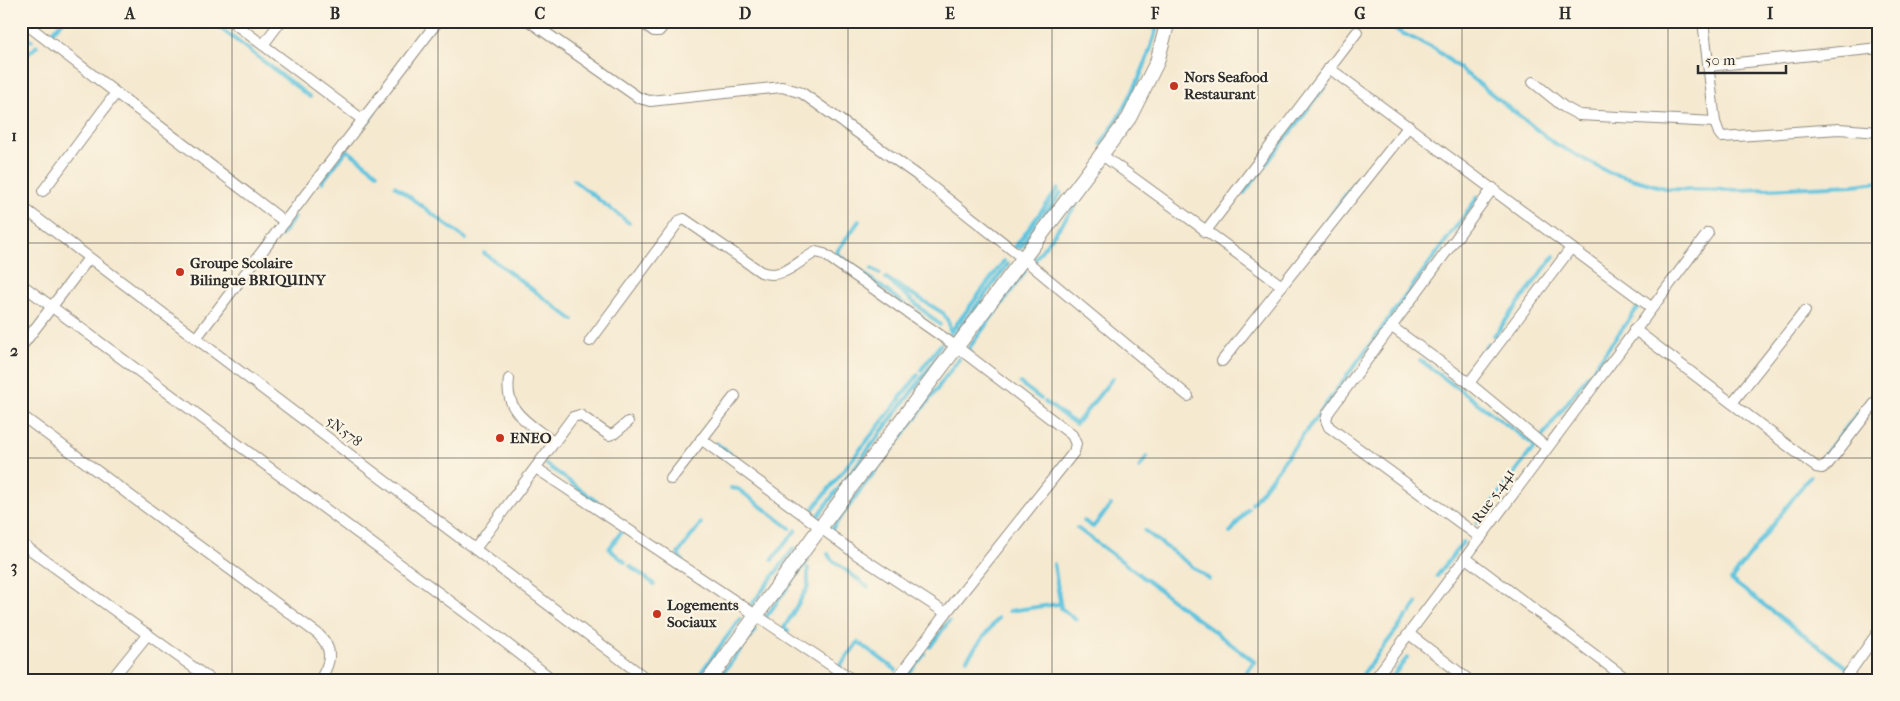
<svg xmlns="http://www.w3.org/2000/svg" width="1900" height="701" font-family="'IM FELL French Canon',serif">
<rect width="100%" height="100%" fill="#fcf5e5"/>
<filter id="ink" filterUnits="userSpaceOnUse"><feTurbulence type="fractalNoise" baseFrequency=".02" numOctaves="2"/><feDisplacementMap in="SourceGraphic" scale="10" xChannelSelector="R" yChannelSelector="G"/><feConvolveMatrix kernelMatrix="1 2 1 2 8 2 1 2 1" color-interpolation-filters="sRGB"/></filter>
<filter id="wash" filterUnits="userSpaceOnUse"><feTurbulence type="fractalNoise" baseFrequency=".0096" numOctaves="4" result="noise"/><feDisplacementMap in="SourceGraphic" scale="20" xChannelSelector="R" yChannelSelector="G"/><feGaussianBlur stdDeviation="1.12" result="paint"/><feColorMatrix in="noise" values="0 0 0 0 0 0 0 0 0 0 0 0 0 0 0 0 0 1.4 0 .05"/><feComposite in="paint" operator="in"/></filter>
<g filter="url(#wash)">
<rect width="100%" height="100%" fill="#f5e9d0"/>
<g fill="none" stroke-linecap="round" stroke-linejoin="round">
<g stroke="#61c5df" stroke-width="4">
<path d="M211,21L310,97"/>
<path d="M1377,21L1435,49L1554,143L1608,172L1668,189L1744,190L1854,185L1879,182"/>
<path d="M21,34L32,41"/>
<path d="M49,35L63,21"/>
<path d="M21,60L37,46"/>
<path d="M368,122L375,111"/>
<path d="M1101,144C1128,106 1148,67 1158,21"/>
<path d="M1110,154L1128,130"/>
<path d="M1093,178L1106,160"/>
<path d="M573,180L586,190"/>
<path d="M322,182L347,150L377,173"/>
<path d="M395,186L466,239"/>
<path d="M588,191L597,198"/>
<path d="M1244,193L1327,84"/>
<path d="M599,200L612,210"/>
<path d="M615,212L629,223"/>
<path d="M859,221L836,253L922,317"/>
<path d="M1319,230L1357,180"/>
<path d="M280,237L295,217"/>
<path d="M1015,247L1058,189"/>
<path d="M1020,248L1061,193"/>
<path d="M484,253L573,320"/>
<path d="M1033,262L1077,204"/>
<path d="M872,269L880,274"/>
<path d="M1387,321L1478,197"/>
<path d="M940,325L886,278L943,313L949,323L950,333"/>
<path d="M950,333L1004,261"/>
<path d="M954,336L1008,264"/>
<path d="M1494,336L1554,256"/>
<path d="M971,353L969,348L1025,272"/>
<path d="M1420,360L1535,446L1477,523"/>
<path d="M1593,369L1642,302"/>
<path d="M921,370L941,344"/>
<path d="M1467,373L1488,344"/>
<path d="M924,375L945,348"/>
<path d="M1020,383L1041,399"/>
<path d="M939,386L959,359"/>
<path d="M900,398L918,375"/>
<path d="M1045,402L1076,424L1113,378"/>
<path d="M1872,420L1879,411"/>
<path d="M881,432L923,377"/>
<path d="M1540,439L1589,374"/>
<path d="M716,443L758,475"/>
<path d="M896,444L938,388"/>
<path d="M1819,462L1858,413"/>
<path d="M546,464L608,510"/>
<path d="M1139,468L1147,457"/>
<path d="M1810,476L1731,580L1850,670"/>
<path d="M731,488L738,489L790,528"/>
<path d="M839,488L880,434"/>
<path d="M853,500L894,446"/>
<path d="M1252,504L1386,323"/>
<path d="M807,512L809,514L900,399"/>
<path d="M816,519L837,490"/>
<path d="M1084,521L1093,527L1111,505"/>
<path d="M624,528L609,549L625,562"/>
<path d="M1077,528L1116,557"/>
<path d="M1145,531L1209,579"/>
<path d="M829,533L852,502"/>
<path d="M1230,533L1248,509"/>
<path d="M828,554L831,559L868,587"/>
<path d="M1119,559L1174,601"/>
<path d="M682,560L678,554L701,523"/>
<path d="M772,560L796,530"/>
<path d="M1054,564L1061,608L1076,620"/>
<path d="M630,566L654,584"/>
<path d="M1437,576L1463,542"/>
<path d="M1176,603L1255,662"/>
<path d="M746,606L750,607L794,548"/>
<path d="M1009,611L1058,604"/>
<path d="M1410,613L1417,603"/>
<path d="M766,621V617L808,560"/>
<path d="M788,631L784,628L808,587V568"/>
<path d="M930,647L949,621"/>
<path d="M967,659L998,618"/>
<path d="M919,661L925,653"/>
<path d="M838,669L858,642L896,670"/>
<path d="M700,674L740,619"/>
<path d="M1363,674L1407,616"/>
<path d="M907,676L917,662"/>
<path d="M718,680L755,630"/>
<path d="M1241,680L1252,664"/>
<path d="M1359,680L1362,677"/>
<path d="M1390,680L1407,658"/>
</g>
</g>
</g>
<g filter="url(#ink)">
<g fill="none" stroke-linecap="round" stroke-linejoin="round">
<defs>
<g id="minor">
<path d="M22,21L285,222"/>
<path d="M231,21L363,120"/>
<path d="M529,21L639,98L650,101L782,87L802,93L917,175L1024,259L1188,396"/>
<path d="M640,21L654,31H659L667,21"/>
<path d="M1703,21L1715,122L1719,133L1722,137L1839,129L1879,132"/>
<path d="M263,45L281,21"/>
<path d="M1709,66L1879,48"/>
<path d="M1329,68L1651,307"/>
<path d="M1533,82L1564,107L1579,115L1715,122"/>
<path d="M1102,155L1282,286"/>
<path d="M43,191L116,93"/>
<path d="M21,206L648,680"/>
<path d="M1205,232L1357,32"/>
<path d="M1877,262L1879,263"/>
<path d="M21,284L497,636L553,680"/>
<path d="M1392,327L1469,383L1546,447"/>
<path d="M1634,329L1816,467L1822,468L1827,465L1879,398"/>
<path d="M196,338L438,21"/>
<path d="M590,341L679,221L684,219L761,272C784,280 796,262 816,252L824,254L957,347L1072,435L1076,444L1074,452L946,613"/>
<path d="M21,347L89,258"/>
<path d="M1222,361L1409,126"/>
<path d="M509,379C504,413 530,423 554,443"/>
<path d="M1469,383L1571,248"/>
<path d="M1732,403L1805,311"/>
<path d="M21,415L318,634C334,649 331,662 320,680"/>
<path d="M701,439L856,554L946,613L896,680"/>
<path d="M536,468L853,680"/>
<path d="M671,479L735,396"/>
<path d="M1481,538L1329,427L1326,420L1328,413L1493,188"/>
<path d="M21,543L211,680"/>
<path d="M475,549L573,417L580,415L609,435L615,433L628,422"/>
<path d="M1467,559L1628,680"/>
<path d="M1409,634L1469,680"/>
<path d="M111,680L148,634"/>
<path d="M1374,680L1708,233"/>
<path d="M1844,680L1879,631"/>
</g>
<path id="secondary" d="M709,680L820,528L1129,118L1157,62L1168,21"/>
</defs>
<use href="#minor" stroke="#908a7e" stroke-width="12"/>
<use href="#secondary" stroke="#908a7e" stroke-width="16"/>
<use href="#minor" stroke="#fff" stroke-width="10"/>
<use href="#secondary" stroke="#fff" stroke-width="14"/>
</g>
</g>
<path fill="none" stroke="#2b2b2b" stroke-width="1" stroke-opacity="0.55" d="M232,21V680M438,21V680M642,21V680M848,21V680M1052,21V680M1258,21V680M1462,21V680M1668,21V680M21,243H1879M21,458H1879"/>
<g fill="#c8321e" stroke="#fcf5e5" stroke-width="2">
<circle cx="1174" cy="86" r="5"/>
<circle cx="180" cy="272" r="5"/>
<circle cx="500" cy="438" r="5"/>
<circle cx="657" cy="614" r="5"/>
</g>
<g text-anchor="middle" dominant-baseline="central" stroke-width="4.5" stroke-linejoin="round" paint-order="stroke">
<g font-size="15" font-weight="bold" fill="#2b2b2b" stroke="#fcf5e5" text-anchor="start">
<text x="1184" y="77">Nors Seafood<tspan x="1184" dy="17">Restaurant</tspan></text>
<text x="190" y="263">Groupe Scolaire<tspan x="190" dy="17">Bilingue BRIQUINY</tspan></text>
<text x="510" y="438">ENEO</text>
<text x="667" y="605">Logements<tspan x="667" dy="17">Sociaux</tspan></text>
</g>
<g font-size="15" fill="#2b2b2b" stroke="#fcf5e5">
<text transform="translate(344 431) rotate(37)">5N.578</text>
<text transform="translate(1493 496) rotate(-55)">Rue 5.441</text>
</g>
</g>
<rect width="1900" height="701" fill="none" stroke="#fcf5e5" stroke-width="55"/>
<path d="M1698 65v8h88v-8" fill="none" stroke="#2b2b2b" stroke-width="2.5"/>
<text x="1705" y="65" font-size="15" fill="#2b2b2b" stroke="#fcf5e5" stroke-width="4" paint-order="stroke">50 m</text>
<rect x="28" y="28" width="1844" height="646" fill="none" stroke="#2b2b2b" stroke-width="2"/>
<g font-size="16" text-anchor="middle" font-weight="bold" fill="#2b2b2b">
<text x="130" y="19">A</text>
<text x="335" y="19">B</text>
<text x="540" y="19">C</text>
<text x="745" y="19">D</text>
<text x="950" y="19">E</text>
<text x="1155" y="19">F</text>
<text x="1360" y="19">G</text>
<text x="1565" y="19">H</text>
<text x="1770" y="19">I</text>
<text x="14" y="141">1</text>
<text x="14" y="356">2</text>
<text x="14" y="572">3</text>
</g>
</svg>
